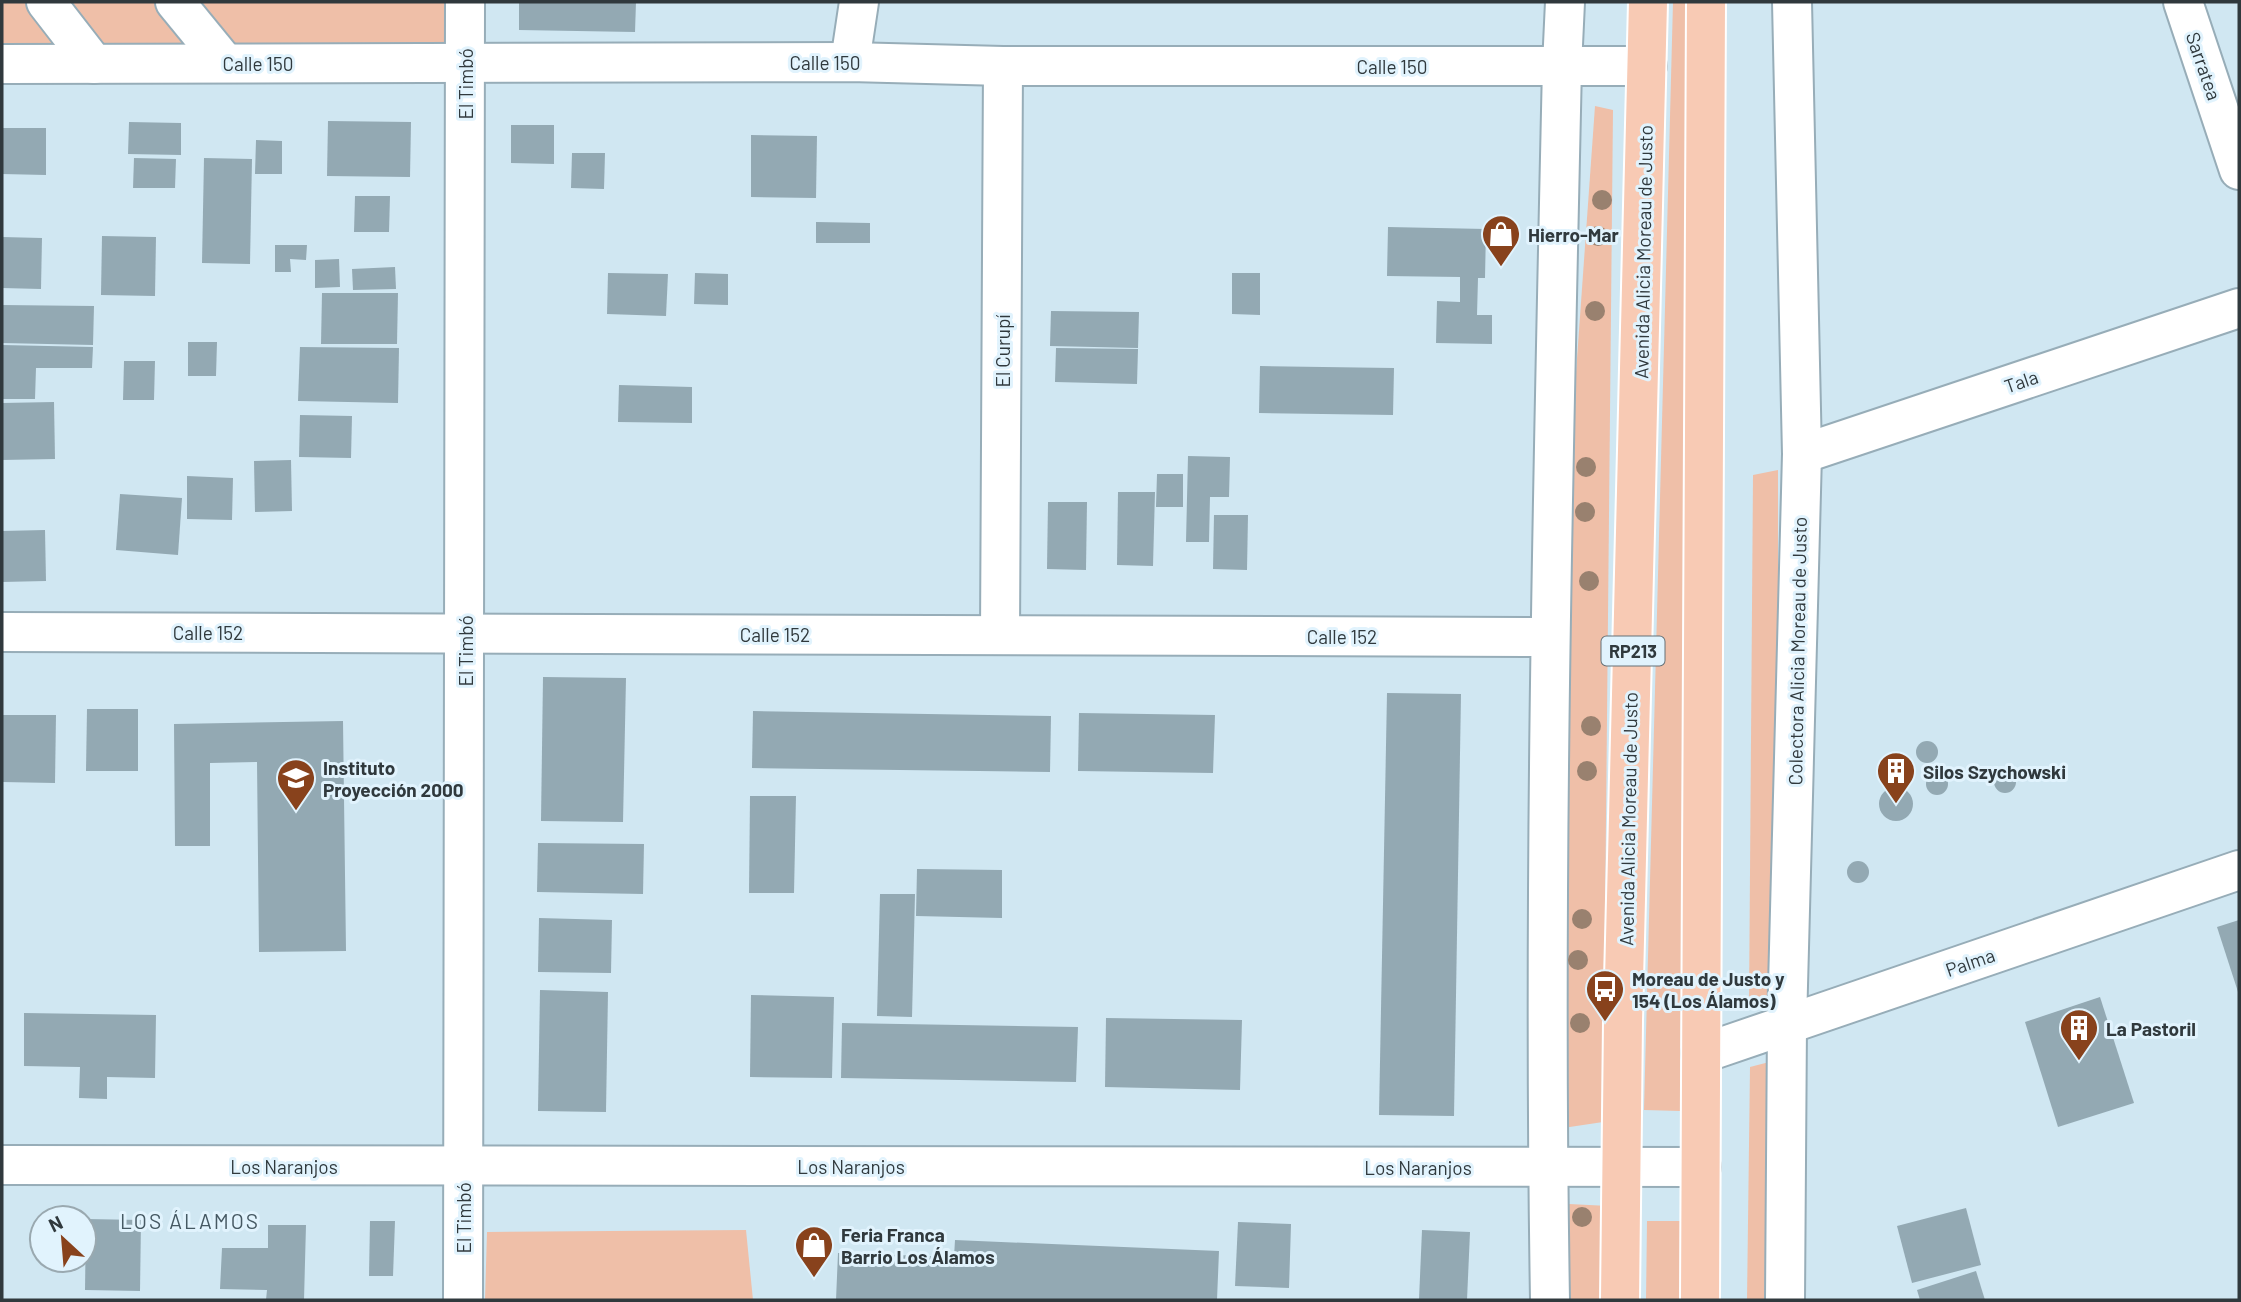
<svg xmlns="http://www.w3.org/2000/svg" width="2241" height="1302" font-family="Barlow,sans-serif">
<rect width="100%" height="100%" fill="#d0e7f2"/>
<g fill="#efbfa8">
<path d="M2,2H457V45L2,44Z"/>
<path d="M1673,2H1689L1680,1111L1644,1110Z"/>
<path d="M1595,106L1613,110L1603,1122L1563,1128L1569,471Z"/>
<path d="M1778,470V1001L1749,1006L1753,475Z"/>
<path d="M1777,1060L1774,1300H1747L1750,1067Z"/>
<path d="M1569,1204L1609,1206L1607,1300H1570Z"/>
<path d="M1647,1221H1685L1684,1300H1646Z"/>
<path d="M746,1230L753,1300H485L487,1232Z"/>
</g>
<g fill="#93a9b3">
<path d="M519,2H636L635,32L519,30Z"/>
<path d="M328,121L411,122L410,177L327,176Z"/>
<path d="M129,122L181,123V155L128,154Z"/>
<path d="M511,125H554V164L511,163Z"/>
<path d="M2,128H46V175L2,174Z"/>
<path d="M751,135L817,136L816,198L751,197Z"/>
<path d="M256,140L282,141V174H255Z"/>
<path d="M572,153H605L604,189L571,188Z"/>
<path d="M134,158L176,159L175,188H133Z"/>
<path d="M204,158L252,159L250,264L202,263Z"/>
<path d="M355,196H390L389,232H354Z"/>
<path d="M816,222L870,223V243H816Z"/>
<path d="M1388,227L1486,229L1485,278H1478L1477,315H1492V344L1436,343L1437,301L1460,302V277L1387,276Z"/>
<path d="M102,236L156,237L155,296L101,295Z"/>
<path d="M2,237L42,238L41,289L2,288Z"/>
<path d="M275,245H307L306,260L290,259L291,272H275Z"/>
<path d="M339,259L340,287L315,288V260Z"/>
<path d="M395,267L396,289L353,290L352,269Z"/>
<path d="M608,273L668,274L666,316L607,314Z"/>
<path d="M695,273L728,274V305L694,304Z"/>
<path d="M1232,273H1260V315L1232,314Z"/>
<path d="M322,293H398L397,344H321Z"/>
<path d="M2,305L94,306L93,345L2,343Z"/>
<path d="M1051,311L1139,312L1138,348L1050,346Z"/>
<path d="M188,342H217L216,376H188Z"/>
<path d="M2,345L93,347L92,368H36L35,399H2Z"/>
<path d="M300,347L399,348L398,403L298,401Z"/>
<path d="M1056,348L1138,349L1137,384L1055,382Z"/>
<path d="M124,361H155L154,400H123Z"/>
<path d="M1260,366L1394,368L1393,415L1259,413Z"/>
<path d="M619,385L692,387V423L618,422Z"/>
<path d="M54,402L55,459L2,460V403Z"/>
<path d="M300,415L352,416L351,458L299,457Z"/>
<path d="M1188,456L1230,457L1229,497H1210L1209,542H1186Z"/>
<path d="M291,460L292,511L255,512L254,461Z"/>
<path d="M1157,474H1183V507H1156Z"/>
<path d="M187,476L233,478L232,520L187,519Z"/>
<path d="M1118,492H1155L1153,566L1117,565Z"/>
<path d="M120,494L182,498L178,555L116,550Z"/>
<path d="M1048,502H1087L1086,570L1047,569Z"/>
<path d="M1214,515H1248L1247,570L1213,569Z"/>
<path d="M45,530L46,581L2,582V531Z"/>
<path d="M543,677L626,678L623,822L541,821Z"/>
<path d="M1387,693L1461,694L1454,1116L1379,1115Z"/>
<path d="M87,709H138V771H86Z"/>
<path d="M753,711L1051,716L1050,772L752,768Z"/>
<path d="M1079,713L1215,715L1213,773L1078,771Z"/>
<path d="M2,715H56L55,783L2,782Z"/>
<path d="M343,721L346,951L259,952L257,762L210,763V846H175L174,724Z"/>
<circle cx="1927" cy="752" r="11"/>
<circle cx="2005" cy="782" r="11"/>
<circle cx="1937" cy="784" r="11"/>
<circle cx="1896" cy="804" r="17"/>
<path d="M750,796H796L794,893H749Z"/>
<path d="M538,843L644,844L643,894L537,892Z"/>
<circle cx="1858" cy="872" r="11"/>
<path d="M917,869L1002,870V918L916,916Z"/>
<path d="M880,894H915L912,1017L877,1016Z"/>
<path d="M539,918L612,920L611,973L538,972Z"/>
<path d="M2239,920V995L2217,927Z"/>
<path d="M540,990L608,992L606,1112L538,1111Z"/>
<path d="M751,995L834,997L832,1078L750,1077Z"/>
<path d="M2100,997L2134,1103L2058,1127L2025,1022Z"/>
<path d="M24,1013L156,1015L155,1078L107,1077V1099L79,1098L80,1067L24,1066Z"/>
<path d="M1106,1018L1242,1020L1240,1090L1105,1087Z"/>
<path d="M842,1023L1078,1027L1076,1082L841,1078Z"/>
<path d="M1966,1208L1981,1265L1912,1283L1897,1226Z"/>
<path d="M86,1219L141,1220L140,1291L85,1290Z"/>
<path d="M370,1221H395L393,1276H369Z"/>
<path d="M1238,1222L1291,1224L1289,1288L1235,1286Z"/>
<path d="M268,1225H306L304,1300H266L267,1290L220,1289L222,1248H268Z"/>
<path d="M1422,1230L1470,1232L1467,1300H1419Z"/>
<path d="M955,1240L1219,1251L1217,1300H836L838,1253L954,1257Z"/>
<path d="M1976,1271L1985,1300H1920L1917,1290Z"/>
</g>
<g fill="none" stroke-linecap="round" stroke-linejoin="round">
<defs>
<g id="minor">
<path d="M46,2L94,64"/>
<path d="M175,2L225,63"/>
<path d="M2183,2L2239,170"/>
<path d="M850,62L859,2"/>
<path d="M2,64L850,62L1003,66H1647"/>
<path d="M1802,454L2239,308"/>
<path d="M2,632L1549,637"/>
<path d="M1000,635L1003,66"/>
<path d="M1701,1054L2239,870"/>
<path d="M2,1165L1701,1167"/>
<path d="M463,1300L465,2"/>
<path d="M1550,1300C1543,889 1553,477 1562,66L1565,2"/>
<path d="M1785,1300L1787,1024L1802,454L1792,2"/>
</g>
<g id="primary">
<path d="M1620,1300L1623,1021L1648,2"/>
<path d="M1700,1300L1706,2"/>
</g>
</defs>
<use href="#minor" stroke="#97adb8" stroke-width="42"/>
<use href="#primary" stroke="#fff" stroke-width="42"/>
<use href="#minor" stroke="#fff" stroke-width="38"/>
<use href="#primary" stroke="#f8cab4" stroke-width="38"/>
</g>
<g fill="#99816f">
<circle cx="1602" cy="200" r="10"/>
<circle cx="1598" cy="236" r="10"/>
<circle cx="1595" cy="311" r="10"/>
<circle cx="1586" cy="467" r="10"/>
<circle cx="1585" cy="512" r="10"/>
<circle cx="1589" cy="581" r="10"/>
<circle cx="1591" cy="726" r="10"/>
<circle cx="1587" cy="771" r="10"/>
<circle cx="1582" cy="919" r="10"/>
<circle cx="1578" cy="960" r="10"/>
<circle cx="1580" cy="1023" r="10"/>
<circle cx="1582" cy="1217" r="10"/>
</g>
<defs>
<symbol id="shop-pin" viewBox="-11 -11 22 30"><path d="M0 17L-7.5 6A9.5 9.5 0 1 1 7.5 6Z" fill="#88421c" stroke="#e1f3fd"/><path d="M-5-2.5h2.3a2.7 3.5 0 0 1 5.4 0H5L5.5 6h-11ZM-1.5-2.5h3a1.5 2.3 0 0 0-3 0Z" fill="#fff"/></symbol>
<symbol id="building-pin" viewBox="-11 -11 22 30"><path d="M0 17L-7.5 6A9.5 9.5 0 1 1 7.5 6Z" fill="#88421c" stroke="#e1f3fd"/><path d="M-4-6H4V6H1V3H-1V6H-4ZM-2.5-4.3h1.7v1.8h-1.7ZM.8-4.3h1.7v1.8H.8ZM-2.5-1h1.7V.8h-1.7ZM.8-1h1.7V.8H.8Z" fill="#fff"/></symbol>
<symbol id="school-pin" viewBox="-11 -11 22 30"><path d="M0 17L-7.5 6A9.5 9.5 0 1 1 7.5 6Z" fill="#88421c" stroke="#e1f3fd"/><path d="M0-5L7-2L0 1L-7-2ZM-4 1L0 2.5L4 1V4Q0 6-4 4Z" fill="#fff"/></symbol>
<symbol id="bus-pin" viewBox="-11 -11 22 30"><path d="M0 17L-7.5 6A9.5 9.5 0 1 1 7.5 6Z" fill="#88421c" stroke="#e1f3fd"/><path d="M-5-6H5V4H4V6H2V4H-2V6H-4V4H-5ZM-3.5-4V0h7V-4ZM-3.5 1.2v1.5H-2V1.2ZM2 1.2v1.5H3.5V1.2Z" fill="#fff"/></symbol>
</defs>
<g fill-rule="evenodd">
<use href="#shop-pin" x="1479" y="212" width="44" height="60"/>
<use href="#building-pin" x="1874" y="749" width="44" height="60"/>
<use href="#school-pin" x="274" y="756" width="44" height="60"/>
<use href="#bus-pin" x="1583" y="967" width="44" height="60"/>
<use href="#building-pin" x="2057" y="1006" width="44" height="60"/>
<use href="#shop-pin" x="792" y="1223" width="44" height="60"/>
</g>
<g text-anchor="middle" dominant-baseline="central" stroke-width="6" stroke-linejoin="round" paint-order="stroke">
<rect fill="#e1f3fd" stroke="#657177" stroke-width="2" x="1601.5" y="636.5" width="63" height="29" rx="5"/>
<g font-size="18" font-weight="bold" fill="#30393d">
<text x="1633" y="651">RP213</text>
</g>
<g font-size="19" fill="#30393d" stroke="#e1f3fd">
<text x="825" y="62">Calle 150</text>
<text x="258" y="63">Calle 150</text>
<text x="1392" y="66">Calle 150</text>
<text transform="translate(2204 66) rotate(71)">Sarratea</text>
<text transform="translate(465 84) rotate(-90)">El Timbó</text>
<text transform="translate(1643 252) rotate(-89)">Avenida Alicia Moreau de Justo</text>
<text transform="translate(1002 351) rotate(-90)">El Curupí</text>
<text transform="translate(2021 381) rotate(-19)">Tala</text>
<text x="208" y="632">Calle 152</text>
<text x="775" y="634">Calle 152</text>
<text x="1342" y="636">Calle 152</text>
<text transform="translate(465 651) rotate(-90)">El Timbó</text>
<text transform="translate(1797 651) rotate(-89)">Colectora Alicia Moreau de Justo</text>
<text transform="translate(1628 819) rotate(-89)">Avenida Alicia Moreau de Justo</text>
<text transform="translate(1970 962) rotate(-19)">Palma</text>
<text x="284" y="1166">Los Naranjos</text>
<text x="851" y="1166">Los Naranjos</text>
<text x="1418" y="1167">Los Naranjos</text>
<text transform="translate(463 1218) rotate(-90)">El Timbó</text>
</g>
<g font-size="19" font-weight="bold" fill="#30393d" stroke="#e1f3fd" text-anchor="start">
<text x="1528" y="234">Hierro-Mar</text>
<text x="323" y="767">Instituto<tspan x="323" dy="22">Proyección 2000</tspan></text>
<text x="1923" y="771">Silos Szychowski</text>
<text x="1632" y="978">Moreau de Justo y<tspan x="1632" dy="22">154 (Los Álamos)</tspan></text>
<text x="2106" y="1028">La Pastoril</text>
<text x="841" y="1234">Feria Franca<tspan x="841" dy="22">Barrio Los Álamos</tspan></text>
</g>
<g font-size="21" letter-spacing="2" fill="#465963" stroke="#e1f3fd">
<text x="190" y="1220">LOS ÁLAMOS</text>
</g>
</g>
<rect width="2241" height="1302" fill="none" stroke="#30393d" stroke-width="7"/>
<g transform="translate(63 1239) rotate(334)"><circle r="33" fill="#e1f3fd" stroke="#9aa9b0" stroke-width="2"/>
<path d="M0-5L12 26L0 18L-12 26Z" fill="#88421c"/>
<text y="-10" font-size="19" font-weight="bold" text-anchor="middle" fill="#30393d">N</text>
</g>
</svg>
